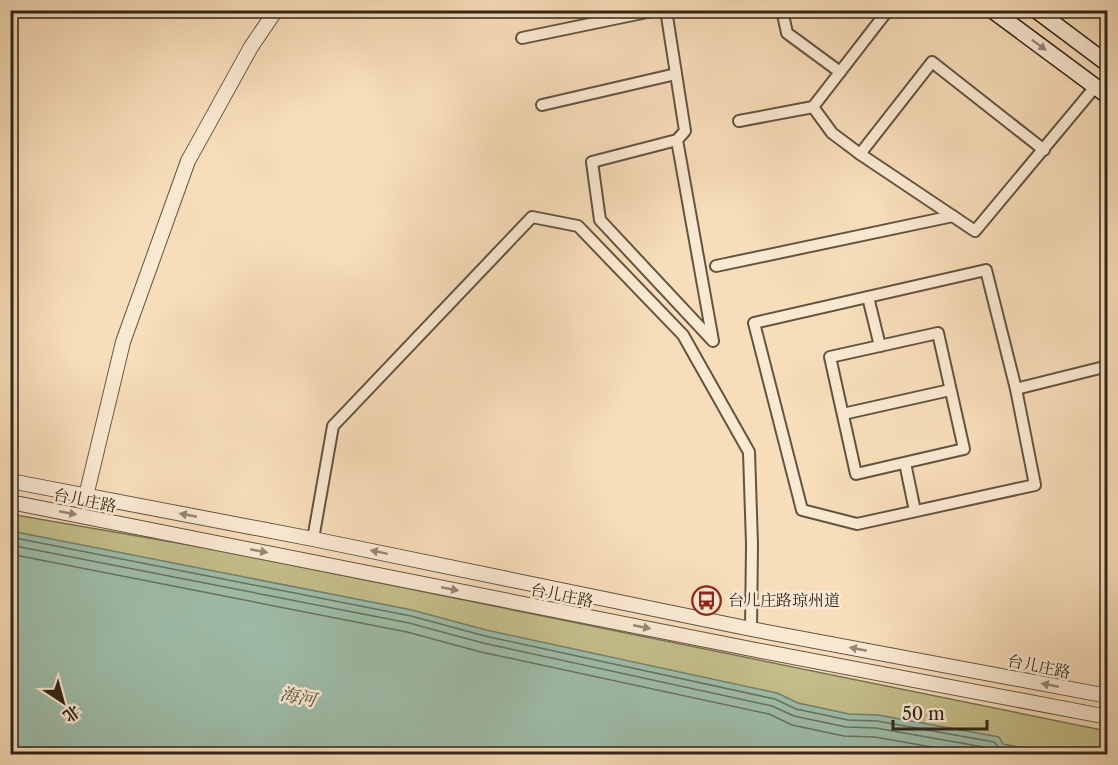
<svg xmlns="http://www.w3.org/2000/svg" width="1118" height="765" font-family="'Libre Caslon Text','Noto Serif SC',serif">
<rect width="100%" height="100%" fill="#f7ddb9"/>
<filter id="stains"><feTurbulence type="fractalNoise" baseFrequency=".00333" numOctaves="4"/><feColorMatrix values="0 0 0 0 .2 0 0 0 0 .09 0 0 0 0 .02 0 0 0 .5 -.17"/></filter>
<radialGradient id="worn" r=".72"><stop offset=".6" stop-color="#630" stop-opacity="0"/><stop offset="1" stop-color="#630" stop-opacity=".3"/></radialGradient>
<path fill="#c4bf8a" stroke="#7a7252" stroke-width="1.5" d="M10,514L224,551L1107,731V754H11Z"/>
<path fill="#9ebda9" stroke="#72816f" stroke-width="1.5" d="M11,531L412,610L486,630L777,693L798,703L849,714L878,715L999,737L1003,744L1057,754H11Z"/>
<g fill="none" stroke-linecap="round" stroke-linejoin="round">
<g stroke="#677261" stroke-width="1.5">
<path d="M10,537L411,616L485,636L775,699L796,709L848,720L877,721L994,742L1001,750L1025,754"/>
<path d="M10,545L409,623L483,643L772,706L794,716L846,727L876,728L989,748L995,754"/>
<path d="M10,554L407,632L481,652L769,714L792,725L844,736L875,737L971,754"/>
</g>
<defs>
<g id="minor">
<path d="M666,10L685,131L677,140L592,162L600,220L713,341L677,140"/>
<path d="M782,10L787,33L840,72"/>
<path d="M888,10L813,107L832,133L860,154L975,231L1095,87"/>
<path d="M522,38L657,10"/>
<path d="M542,105L676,74"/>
<path d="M739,121L813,107"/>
<path d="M860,154L932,62L1044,150"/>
<path d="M716,266L953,216"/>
<path d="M986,270L1016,389L1035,485L857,524L802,510L754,323Z"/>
<path d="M868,297L880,346"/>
<path d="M938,333L964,449L856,474L830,357Z"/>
<path d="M1016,389L1108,366"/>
<path d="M843,414L950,390"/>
<path d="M905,463L915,511"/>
<path d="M313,539L333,426L532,217L578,226L683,335L749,452L752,544L751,629"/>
</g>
<g id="tertiary">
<path d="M10,481L313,539L751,629L1108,696"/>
<path d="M86,496L123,342L188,161L251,47L276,10"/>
<path d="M10,502L756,650L1108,717"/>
</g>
<g id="secondary">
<path d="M992,10L1108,96"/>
<path d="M1036,10L1108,64"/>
</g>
</defs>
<use href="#minor" stroke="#625441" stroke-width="14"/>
<use href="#tertiary" stroke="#625441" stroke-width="16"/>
<use href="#secondary" stroke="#302619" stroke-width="18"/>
<use href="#minor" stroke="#fae9d2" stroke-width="10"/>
<use href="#tertiary" stroke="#fae9d2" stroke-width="14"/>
<use href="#secondary" stroke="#fae9d2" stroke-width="15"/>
</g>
<defs><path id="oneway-solid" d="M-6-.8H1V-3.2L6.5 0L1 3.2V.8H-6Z" transform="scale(1.5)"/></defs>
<g fill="#958876">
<use href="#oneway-solid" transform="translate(1039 45) rotate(37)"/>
<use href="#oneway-solid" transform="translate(68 513) rotate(11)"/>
<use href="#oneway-solid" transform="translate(188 515) rotate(-169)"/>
<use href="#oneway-solid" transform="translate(259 551) rotate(11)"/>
<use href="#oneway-solid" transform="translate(379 552) rotate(-168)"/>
<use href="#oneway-solid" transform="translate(450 589) rotate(11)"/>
<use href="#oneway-solid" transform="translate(642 627) rotate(11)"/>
<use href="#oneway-solid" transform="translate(858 649) rotate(-169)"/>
<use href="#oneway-solid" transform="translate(1050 685) rotate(-169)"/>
</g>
<defs>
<symbol id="bus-ring" viewBox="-11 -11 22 22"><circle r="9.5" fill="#fae9d2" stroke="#8f2418" stroke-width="1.5"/><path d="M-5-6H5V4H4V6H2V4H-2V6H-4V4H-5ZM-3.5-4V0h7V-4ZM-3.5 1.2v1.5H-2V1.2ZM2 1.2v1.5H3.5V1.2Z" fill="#8f2418"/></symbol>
</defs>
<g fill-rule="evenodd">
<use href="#bus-ring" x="690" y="584" width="33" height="33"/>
</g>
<g text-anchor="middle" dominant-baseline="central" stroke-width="5" stroke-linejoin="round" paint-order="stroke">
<g font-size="16" fill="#302619" stroke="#fae9d2">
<text transform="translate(85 500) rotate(11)">台儿庄路</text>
<text transform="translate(562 595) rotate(11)">台儿庄路</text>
<text transform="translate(1039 666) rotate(11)">台儿庄路</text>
</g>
<g font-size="16" fill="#302619" stroke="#fae9d2" text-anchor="start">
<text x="728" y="600">台儿庄路琼州道</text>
</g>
<g font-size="18" font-style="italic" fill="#515344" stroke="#fae9d2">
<text transform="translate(298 697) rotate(11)">海河</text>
</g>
</g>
<rect width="1118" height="765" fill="none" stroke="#f7ddb9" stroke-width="36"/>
<rect x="12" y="12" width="1094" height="741" fill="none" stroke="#302619" stroke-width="3"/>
<rect x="18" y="18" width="1082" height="729" fill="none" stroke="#302619" stroke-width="1.5"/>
<g transform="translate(63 702) rotate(144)" stroke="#fae9d2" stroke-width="4.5" paint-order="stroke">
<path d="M0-4.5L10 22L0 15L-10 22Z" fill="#302619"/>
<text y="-9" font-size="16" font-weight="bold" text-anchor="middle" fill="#302619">北</text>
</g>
<path d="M893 720v9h94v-9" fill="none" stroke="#302619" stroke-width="3"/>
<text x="902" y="720" font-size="18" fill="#302619" stroke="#fae9d2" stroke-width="4.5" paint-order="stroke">50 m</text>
<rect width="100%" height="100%" filter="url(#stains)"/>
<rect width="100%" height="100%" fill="url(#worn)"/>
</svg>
